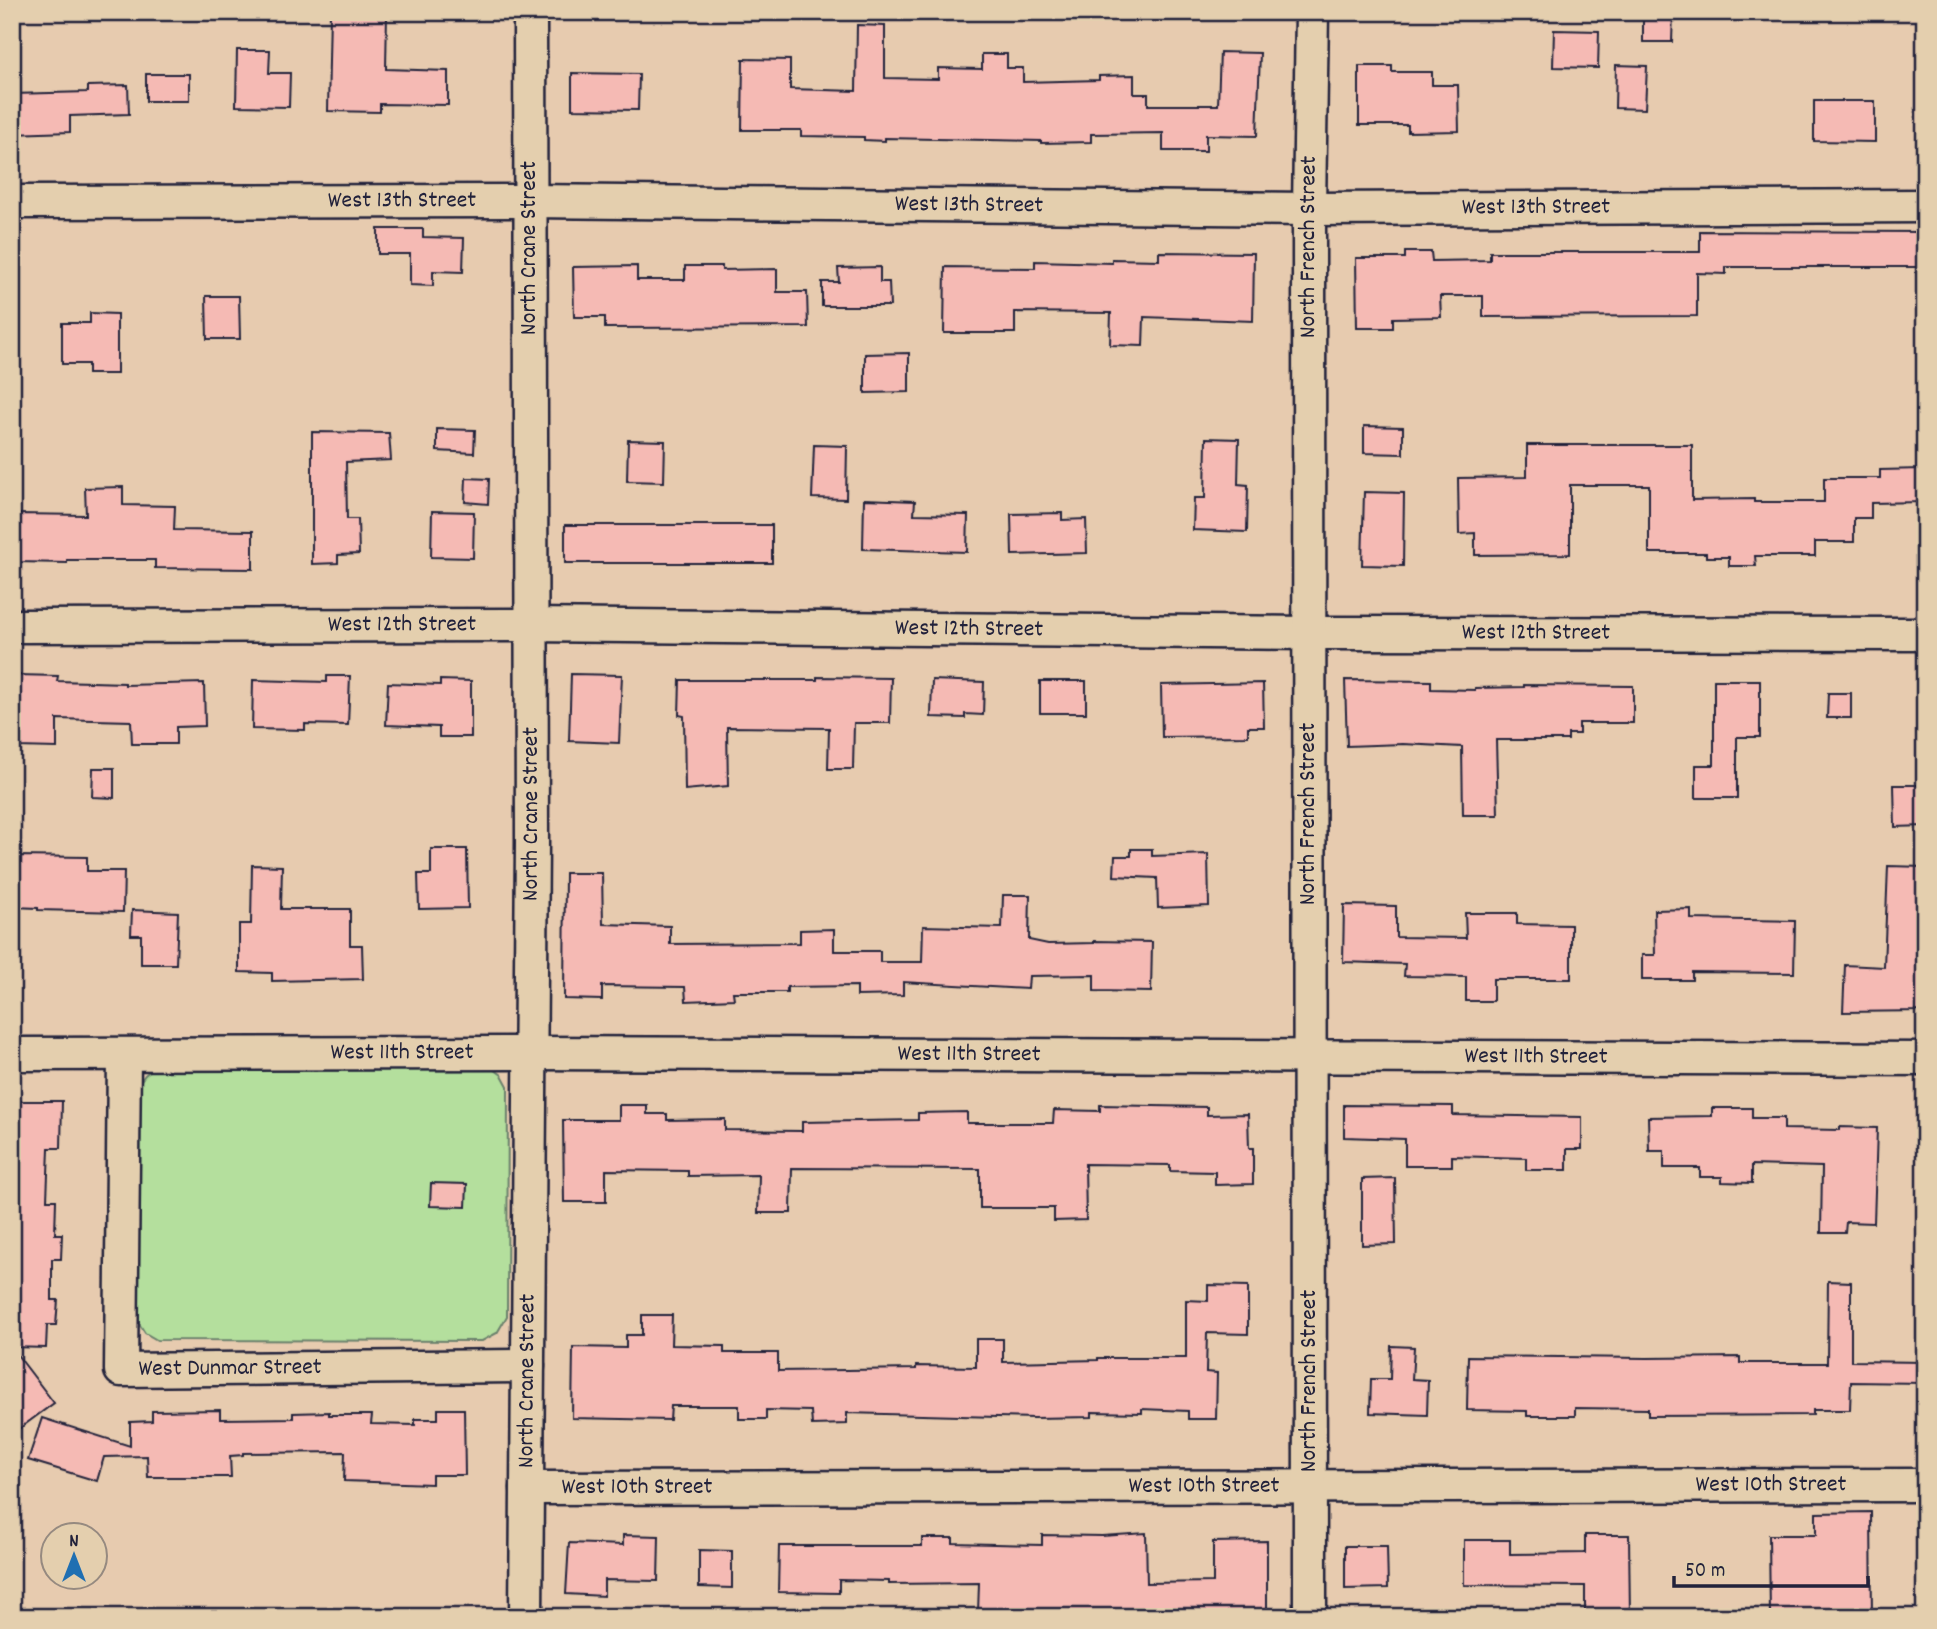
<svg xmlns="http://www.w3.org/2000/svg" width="1937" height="1629" font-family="Dekko,sans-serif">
<rect width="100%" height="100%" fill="#e7cbaf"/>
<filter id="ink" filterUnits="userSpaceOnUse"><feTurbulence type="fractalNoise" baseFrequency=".0143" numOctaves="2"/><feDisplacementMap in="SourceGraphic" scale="14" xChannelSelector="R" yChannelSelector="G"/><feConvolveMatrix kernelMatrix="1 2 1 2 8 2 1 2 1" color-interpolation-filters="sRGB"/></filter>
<g filter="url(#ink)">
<path fill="#b4df9d" stroke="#6b806c" stroke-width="2" d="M157,1065L489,1066L502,1075L508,1086L507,1316L497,1333L482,1341L157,1340L145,1333L135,1317L137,1086L145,1075Z"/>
<g fill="#f5bab4" stroke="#22223b" stroke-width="2">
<path d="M330,12H387L386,69L448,71V105L380,104V112L328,111Z"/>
<path d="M1643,12H1673L1672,42H1643Z"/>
<path d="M857,25L885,26V78L938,79V68L982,69V54H1007V68H1023V82L1099,80V76L1134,75V94H1148V105H1218L1220,52L1260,53L1257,136L1206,135V151H1163V133L1091,134V142L1041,143V141L885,138V141L864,140V137L801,136V130H742L743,59L790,60V89L856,91Z"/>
<path d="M1554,30L1599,31L1598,68L1553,67Z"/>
<path d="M237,50H270L269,73H290L289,107L236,106Z"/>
<path d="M1616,65L1647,66L1645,109L1615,108Z"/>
<path d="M1359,66H1392V72H1432V85H1458L1459,131L1408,132V125H1359Z"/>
<path d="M572,73L639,74L638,110L572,109Z"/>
<rect x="146" y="74" width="43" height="27"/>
<path d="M128,85L129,114L70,116V132L12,134V94L88,92V86Z"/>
<path d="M1814,101H1875V142L1814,141Z"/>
<path d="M378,229H423V237L464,238L463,272L433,271V286L410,285V254H378Z"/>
<path d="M1700,231L1925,232V267H1726V274L1697,273V316L1483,317V296H1440L1441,317L1393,318V328H1357L1356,258H1405V252H1431L1432,261L1490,260V252H1700Z"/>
<path d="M1159,252L1254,253L1253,321L1144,317L1143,346L1110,345L1111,313L1015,312V333H944L945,267L1035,268V261L1112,263V259L1159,260Z"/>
<path d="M637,266V280H685V266H722V270L777,269V292H807L808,327L605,328V317H574L573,267Z"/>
<path d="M880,267V282H889L890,306H822V282H839L838,268Z"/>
<path d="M206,296H239L240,339H207Z"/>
<path d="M90,313L117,314V374H88V364H62V323H90Z"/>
<path d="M909,353V392L865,393V354Z"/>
<path d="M1364,426L1403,427V454L1364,453Z"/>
<path d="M437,429L475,430L474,453L437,451Z"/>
<path d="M312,432L389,433L391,460L346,462L347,519H358L359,554L338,555V563L312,564Z"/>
<path d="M1206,438L1239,439L1238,484L1248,485L1247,532L1193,530L1194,498H1205Z"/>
<path d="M628,440L665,441L664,482L627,481Z"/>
<path d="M814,445L847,446L846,499L812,498Z"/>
<path d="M1527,445H1692V500L1754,499V502H1824V478H1880V470L1922,469V502L1871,503V518H1854V542H1815V556H1755L1756,566H1729V557H1706V553H1649V485H1570V554L1475,555V533L1459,534L1458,478L1527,477Z"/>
<path d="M466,478L489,479L488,504L465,502Z"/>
<path d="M123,487V505L175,506L174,530L253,531V569L155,568V560H67V563L17,562V514L86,515L85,488Z"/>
<path d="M1364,492L1404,493L1403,566L1362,565Z"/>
<path d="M864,499L915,501L914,514L968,515L967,552L863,549Z"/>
<path d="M432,511L474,512L473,558L431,557Z"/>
<path d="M1062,513V520L1086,519L1087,553L1012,555L1011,514Z"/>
<rect x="565" y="525" width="207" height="38"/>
<path d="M571,674L622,675L619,743L569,741Z"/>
<path d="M17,675L58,676L57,681L125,683V685L204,683L205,726L176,727V744H132L131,721L57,719V748L17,747Z"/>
<path d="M327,676H350L348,725L305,724V730L252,729L253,680L327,682Z"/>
<path d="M817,677L891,678L890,723H854L853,769H828L829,728L727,727L728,786L685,790L684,716L679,715L680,680H817Z"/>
<path d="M440,680L471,681V737H439V727L386,725L388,683L440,685Z"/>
<path d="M932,680L984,682L983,715L965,714V718L931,717Z"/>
<path d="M1345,680L1431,681V689L1475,690V688L1524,687V685L1633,686V723H1579V734H1568V740H1496L1498,815H1463L1462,747L1403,744L1347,746Z"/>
<path d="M1714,680H1760V737H1737V798H1696V765H1714Z"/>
<rect x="1040" y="681" width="46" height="32"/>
<path d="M1263,683L1264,727H1248V736L1162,737L1161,685Z"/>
<path d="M1828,693H1851V718H1827Z"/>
<path d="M93,768H114V798L92,797Z"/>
<path d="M1894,785H1925V826L1895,827Z"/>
<path d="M431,849H467L468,908L419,909L418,874H431Z"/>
<path d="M1131,849H1152V856L1208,854L1209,906L1158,908L1157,878L1114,876L1115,856H1131Z"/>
<path d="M15,856L87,857V871H124L123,912L38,910V908L14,907Z"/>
<path d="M252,865L282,866L281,909H350V945H362L363,979L272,981V973L239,972V924H251Z"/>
<path d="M1888,866L1925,867V1011L1843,1012L1845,965L1884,967Z"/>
<path d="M565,873H602L603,924L670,926V944L800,943V930L834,929V951H880V962H922L923,926L1002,928L1003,895H1030L1029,940L1048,944L1094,943V941L1152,942L1151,992L1094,991V975L1029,976L1028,989L903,982V995L857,996V986L787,987V992H733L734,999L686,1001L685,987L602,986V1000L564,999Z"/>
<path d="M1344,905L1396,906V937L1466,938L1465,913H1517V924L1571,925V979H1493V1001H1466V977L1404,976L1405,964L1343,962Z"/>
<path d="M1691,909V919L1795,921L1794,973L1692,972V980H1642V955H1655L1654,910Z"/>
<path d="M132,910L178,912L176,964H141V935H131Z"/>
<path d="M12,1101H62L61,1148H49L47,1200H56L55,1234H62L61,1259H52V1300H58L56,1325H47L46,1348L13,1347Z"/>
<path d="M619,1105H647V1114H667V1120L725,1119V1130L802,1131V1122L918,1120V1113L967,1112V1123H1053L1054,1110L1100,1111V1105L1207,1107V1115L1248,1114L1249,1148H1253V1184L1215,1185V1172L1170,1171V1165L1085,1164L1086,1220L1054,1221V1208H980V1169L792,1168L791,1213H758L759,1175L688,1176V1171L606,1170V1202H564L563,1120H619Z"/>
<path d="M1344,1105L1453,1106V1115L1582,1117V1149H1567V1170H1526V1158L1452,1156V1166H1405V1139L1344,1137Z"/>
<path d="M1712,1108H1752V1118H1784V1129L1840,1130V1127L1877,1128L1874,1223L1846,1222L1845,1233H1821L1822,1167L1752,1165V1183L1722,1182V1177H1700V1168H1664V1151H1649L1648,1117L1712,1116Z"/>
<path d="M1395,1178L1396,1244L1362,1245V1179Z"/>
<path d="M431,1183L467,1184L466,1207L430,1206Z"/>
<path d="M1828,1281L1851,1282V1361L1925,1362V1383L1851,1382L1850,1410H1813V1415L1648,1416V1409L1575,1408V1416H1527V1411L1467,1410L1468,1356L1647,1358L1740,1357V1363H1827Z"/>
<path d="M1208,1285L1248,1286V1334L1207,1333L1206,1372L1217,1373L1216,1419H1188V1411L1142,1409V1413L1092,1412V1417L1034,1418L847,1413V1424L812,1425L811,1411L766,1410V1419H739V1406H671L670,1420L572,1418L573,1347L626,1348V1335H642V1315H672L671,1345L724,1346V1353H778V1371L916,1369V1366L976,1367V1339H1003V1362L1098,1360V1358H1186V1300L1208,1301Z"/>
<path d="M1391,1346L1414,1347L1412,1379L1428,1380L1427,1415L1370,1413L1371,1379H1390Z"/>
<path d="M12,1348L54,1403L12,1434Z"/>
<path d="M438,1409H464L465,1475H432V1484L344,1481L345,1452L243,1453V1455L230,1456L231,1477H148L147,1456L104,1457L97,1481L28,1460L42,1418L130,1446V1422L152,1421V1411L220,1410V1419L293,1418V1413L329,1412V1415H372L371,1424L415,1425V1419H438Z"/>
<path d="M1871,1512L1872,1617H1770L1769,1535H1816V1513Z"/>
<path d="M1146,1533L1147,1583L1213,1582V1542L1267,1541V1617H1041V1615L978,1613L979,1583L889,1584V1581L839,1580V1593L778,1592L779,1546H922V1538H953V1543L1042,1545V1535L1102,1536Z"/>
<path d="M623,1535L659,1536L658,1581L604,1580V1596L566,1594L569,1543L623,1545Z"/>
<path d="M1585,1535H1629L1630,1617H1585V1586L1464,1585V1540H1510V1554L1585,1553Z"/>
<path d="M1345,1546H1387L1388,1588L1345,1589Z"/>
<path d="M699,1550L732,1551V1588L699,1587Z"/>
</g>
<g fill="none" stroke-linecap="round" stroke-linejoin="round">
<defs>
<g id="minor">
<path id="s1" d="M12,202L529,201L1309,209L1925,206"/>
<path id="s2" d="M12,626L530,625L1309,633L1925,634"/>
<path id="s3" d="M12,1054L530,1053L1925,1059"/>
<path id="s4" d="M124,1055L121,1370L528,1366"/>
<path id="s5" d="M527,1488L1925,1485"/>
<path id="s6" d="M526,1617L532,842L530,12"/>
<path id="s7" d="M1310,1617L1309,209L1312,12"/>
</g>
</defs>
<use href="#minor" stroke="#22223b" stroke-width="37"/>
<use href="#minor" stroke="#e4cfae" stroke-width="32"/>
</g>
</g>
<g text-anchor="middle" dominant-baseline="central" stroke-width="5" stroke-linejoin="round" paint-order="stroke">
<g font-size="24" fill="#22223b" stroke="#e4cfae">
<text stroke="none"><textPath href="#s1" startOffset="390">West 13th Street</textPath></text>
<text stroke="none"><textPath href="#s1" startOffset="957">West 13th Street</textPath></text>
<text stroke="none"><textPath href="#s1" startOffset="1524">West 13th Street</textPath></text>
<text stroke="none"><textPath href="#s7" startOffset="1370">North French Street</textPath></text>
<text transform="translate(530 248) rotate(-90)">North Crane Street</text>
<text stroke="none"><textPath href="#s2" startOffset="390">West 12th Street</textPath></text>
<text stroke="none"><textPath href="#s2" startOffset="957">West 12th Street</textPath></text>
<text stroke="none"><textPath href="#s2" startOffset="1524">West 12th Street</textPath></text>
<text stroke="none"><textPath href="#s6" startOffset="803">North Crane Street</textPath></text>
<text transform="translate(1309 814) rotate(-90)">North French Street</text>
<text stroke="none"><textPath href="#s3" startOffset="390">West 11th Street</textPath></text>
<text stroke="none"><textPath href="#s3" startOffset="957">West 11th Street</textPath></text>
<text stroke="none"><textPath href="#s3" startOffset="1524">West 11th Street</textPath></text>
<text stroke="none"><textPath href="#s4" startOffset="424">West Dunmar Street</textPath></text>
<text stroke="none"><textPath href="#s6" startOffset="236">North Crane Street</textPath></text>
<text transform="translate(1310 1381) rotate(-90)">North French Street</text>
<text stroke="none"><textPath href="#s5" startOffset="1244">West 10th Street</textPath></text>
<text stroke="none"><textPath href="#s5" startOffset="677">West 10th Street</textPath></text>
<text stroke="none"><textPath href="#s5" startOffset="110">West 10th Street</textPath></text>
</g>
</g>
<rect width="1937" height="1629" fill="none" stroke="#e4cfae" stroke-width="42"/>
<rect x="21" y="21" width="1895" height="1587" fill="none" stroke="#22223b" stroke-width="2.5" filter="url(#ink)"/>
<g transform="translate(74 1556)"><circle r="33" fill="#e4cfae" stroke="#968a80" stroke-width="2"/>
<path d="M0-5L12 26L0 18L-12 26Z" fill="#1f6fb2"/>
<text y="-10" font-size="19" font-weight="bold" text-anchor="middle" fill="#22223b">N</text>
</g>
<path d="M1674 1576v10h194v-10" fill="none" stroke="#22223b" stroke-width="3.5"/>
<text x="1685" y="1576" font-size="21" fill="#22223b" stroke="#e4cfae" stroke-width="5" paint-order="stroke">50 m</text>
</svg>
